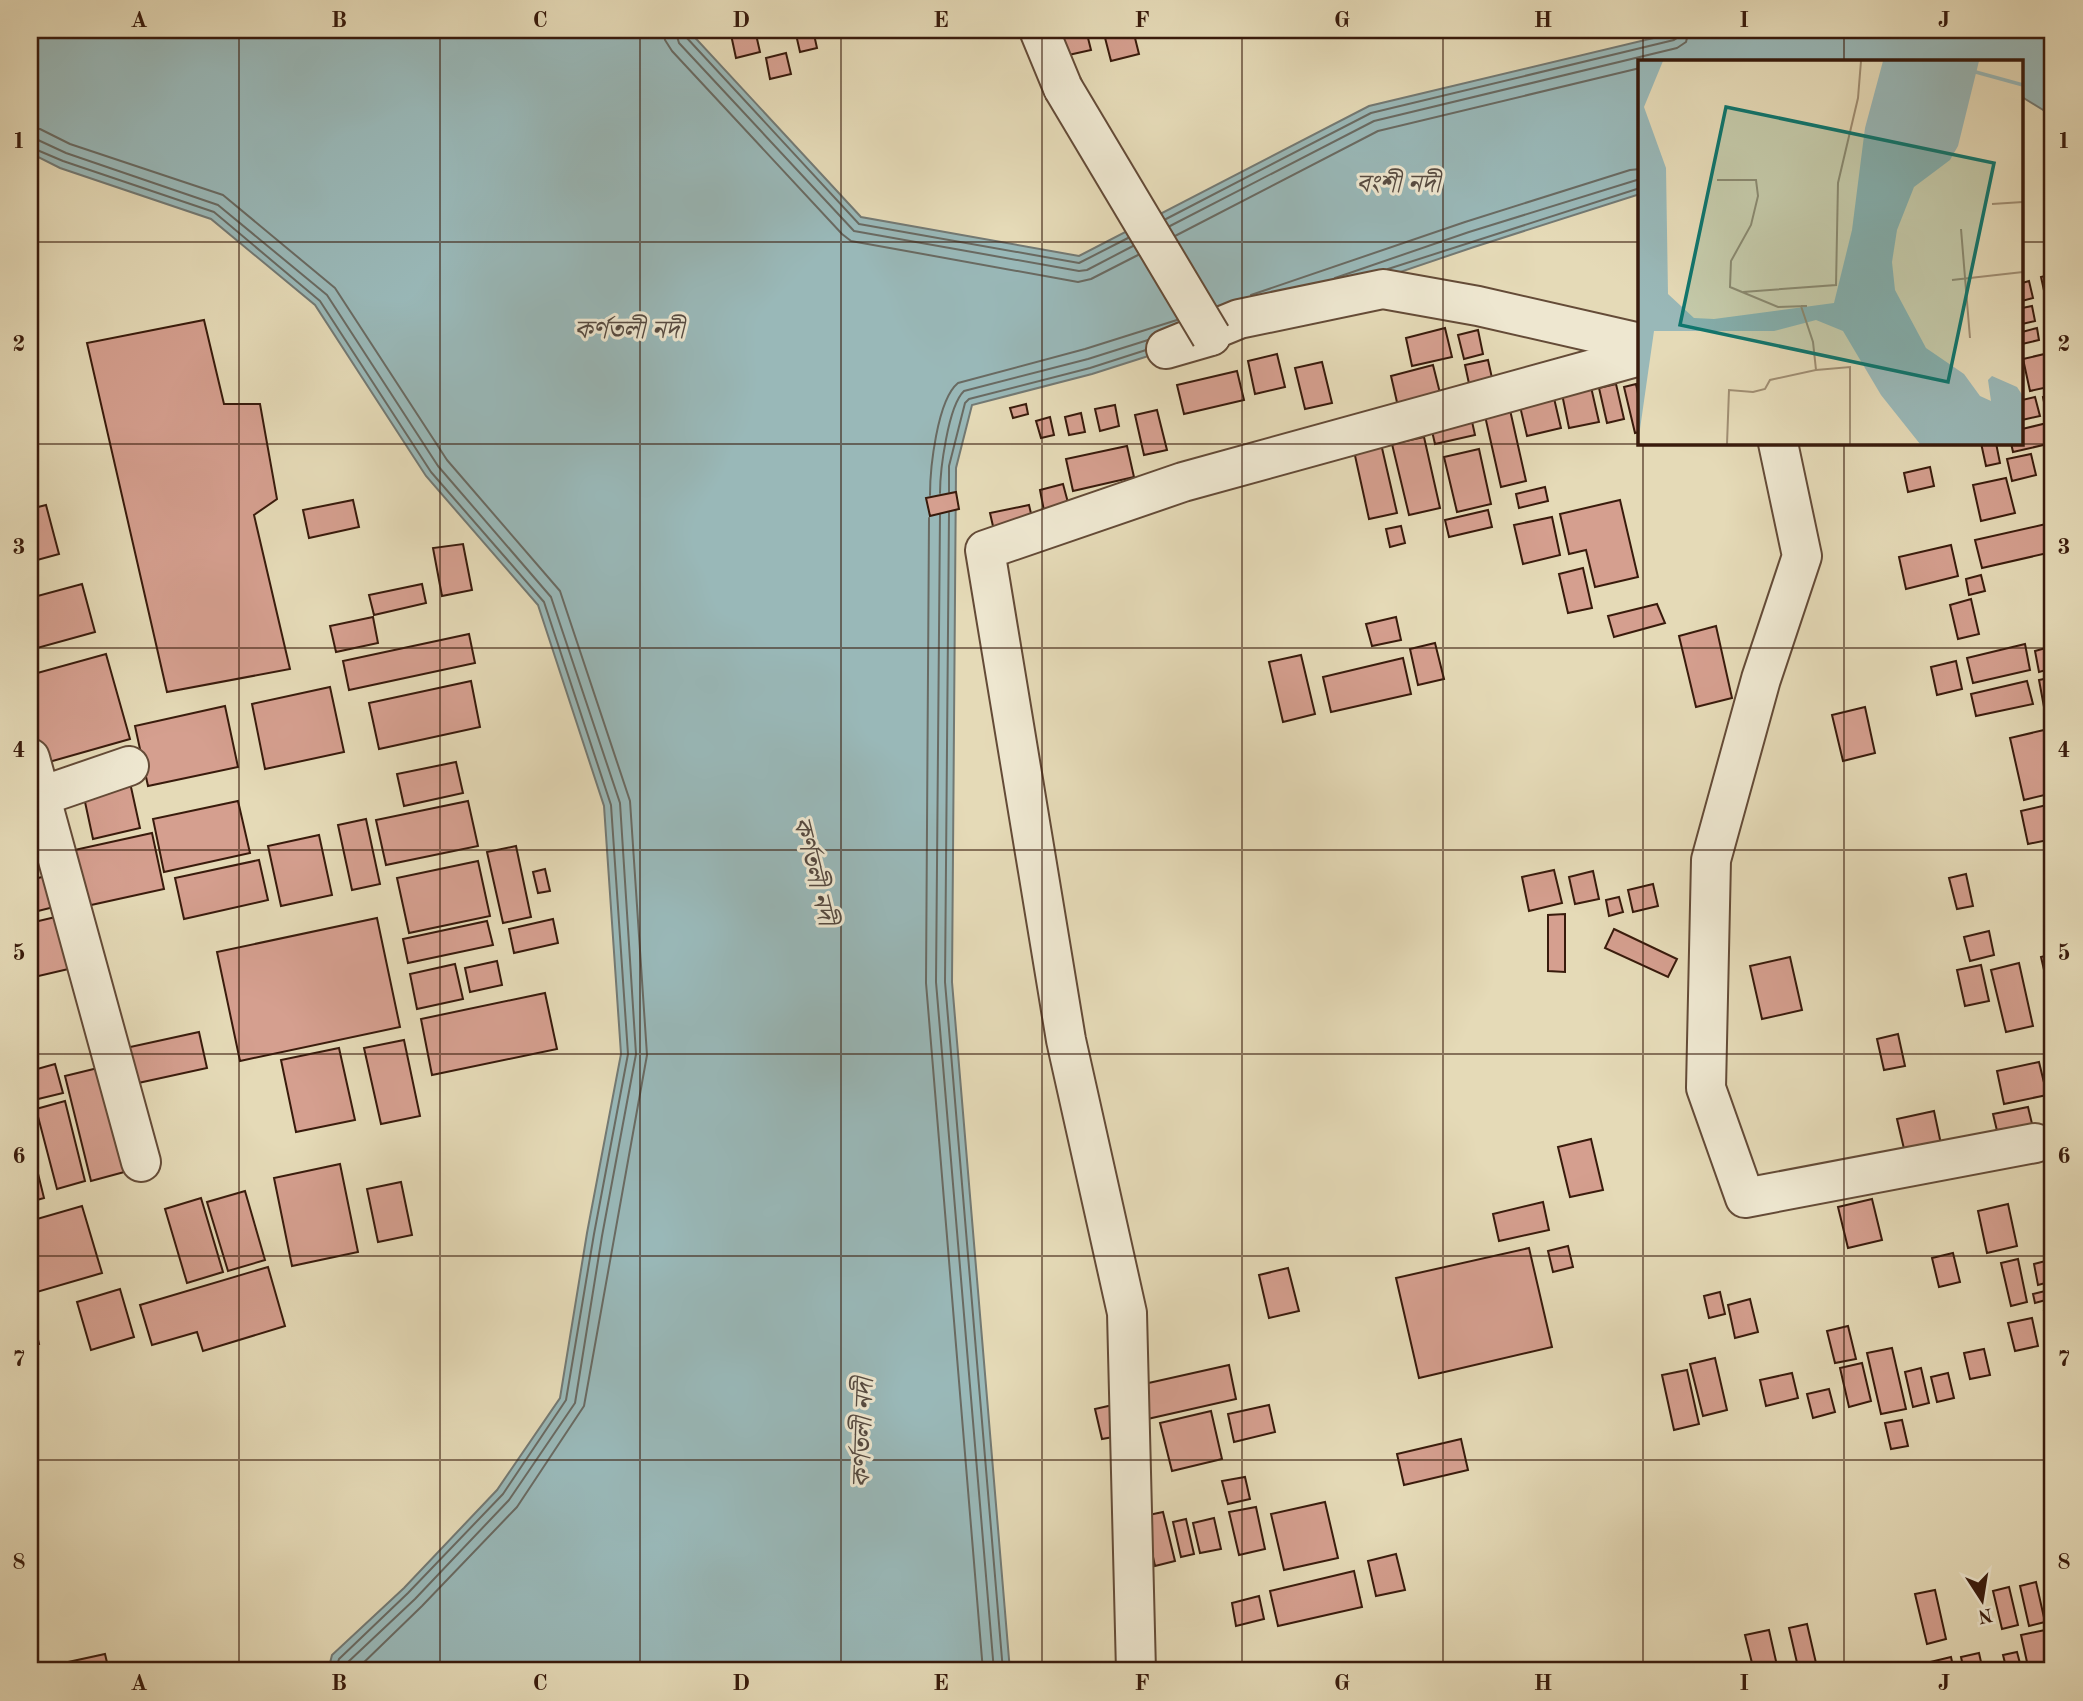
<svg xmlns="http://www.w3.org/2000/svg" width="2083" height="1701" font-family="'Old Standard TT','Noto Serif Bengali',serif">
<rect width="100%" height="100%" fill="#e5dab7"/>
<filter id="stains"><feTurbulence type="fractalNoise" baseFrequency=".00286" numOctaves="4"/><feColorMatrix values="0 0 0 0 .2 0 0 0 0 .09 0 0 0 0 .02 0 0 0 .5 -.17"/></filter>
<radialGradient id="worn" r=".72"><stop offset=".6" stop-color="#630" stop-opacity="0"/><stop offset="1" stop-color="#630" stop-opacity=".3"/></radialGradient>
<path fill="#99b8b8" stroke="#737973" stroke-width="2" d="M30,30H688L861,217L1079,256L1369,106L1687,30H2053V116L2022,97V61H1640V194L1474,247L1211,336L1092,374L972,405L956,468L952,982L1010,1671H328L332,1655L404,1588L497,1490L560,1398L587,1233L621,1054L604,806L538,605L426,476L315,305L211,219L60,168L30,153Z"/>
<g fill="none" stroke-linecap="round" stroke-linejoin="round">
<g stroke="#696a62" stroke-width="2">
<path d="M664,30L665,40L672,51L842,234L851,241L1078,282L1091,279L1138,255"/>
<path d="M675,30L679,43L854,231L1079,271L1087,270L1133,246"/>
<path d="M683,30L686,37L859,224L1079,263L1128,238"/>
<path d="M30,128L40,129L70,144L223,195L335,288L447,460L560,591L630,801L647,1055L584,1406L517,1507L422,1606L355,1671"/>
<path d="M30,138L38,140L66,153L218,205L327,295L438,466L551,597L620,803L636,1054L602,1236L575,1403L509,1500L415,1599L347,1663L344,1671"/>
<path d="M30,147L63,161L214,212L320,301L431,472L544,602L611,805L628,1054L594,1234L566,1400L503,1494L408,1593L339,1659L335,1671"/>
<path d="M1166,219L1371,113L1674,40L1680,36L1681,30"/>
<path d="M1170,226L1374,121L1677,48L1686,42L1689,30"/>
<path d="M1175,236L1378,131L1640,68"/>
<path d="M1388,269L1640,188"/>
<path d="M1335,278L1469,232L1640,179"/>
<path d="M1251,295L1465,222L1630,170L1640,169"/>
<path d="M949,492V466L965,403L969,399L1090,368L1146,350"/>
<path d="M940,493C940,471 948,406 964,391L1088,359L1148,340"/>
<path d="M930,495C930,469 937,400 958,383L1085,349L1177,320"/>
<path d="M949,513L945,982L1003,1671"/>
<path d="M940,515L936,982L994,1671"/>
<path d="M929,518L926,983L983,1671"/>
</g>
</g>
<g fill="#d59f8f" stroke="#391b0c" stroke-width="2">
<path d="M730,30H755L760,52L736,58Z"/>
<path d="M795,30H813L817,48L800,52Z"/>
<path d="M1039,30H1086L1091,50L1046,60Z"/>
<path d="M1103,30H1133L1139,54L1111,61Z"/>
<path d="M786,53L791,74L770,79L766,58Z"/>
<path d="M2053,274V331L2041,277Z"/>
<path d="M2029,281L2033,298L2022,301V283Z"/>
<path d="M2032,306L2035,321L2022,324V308Z"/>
<path d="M204,320L224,404H260L277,499L254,515L290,669L167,692L87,343Z"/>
<path d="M1445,328L1452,357L1412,366L1406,338Z"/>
<path d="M2037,328L2039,340L2022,344V332Z"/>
<path d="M1478,330L1483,354L1464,359L1458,335Z"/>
<path d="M2053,352V386L2030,391L2023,359Z"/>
<path d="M1277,354L1285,387L1255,394L1248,361Z"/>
<path d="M1488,360L1494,387L1471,393L1465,365Z"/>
<path d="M1322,362L1332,403L1305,409L1295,368Z"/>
<path d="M1433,365L1442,401L1399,411L1391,376Z"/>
<path d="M1237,371L1244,400L1184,414L1177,385Z"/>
<path d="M1616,384L1624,419L1607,423L1599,388Z"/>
<path d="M1636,384L1640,403V432L1635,433L1624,387Z"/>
<path d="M1591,387L1599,422L1569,428L1562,394Z"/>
<path d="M1553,394L1561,428L1527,436L1519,402Z"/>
<path d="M2053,395V410L2046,412L2043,397Z"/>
<path d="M2035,397L2040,416L2022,420V400Z"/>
<path d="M1508,401L1526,481L1501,487L1483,407Z"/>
<path d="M1026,404L1028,414L1013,418L1010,408Z"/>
<path d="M1115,405L1119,426L1100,431L1095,409Z"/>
<path d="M1469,408L1475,435L1435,444L1429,418Z"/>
<path d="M1157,410L1167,450L1144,455L1135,415Z"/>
<path d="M1081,413L1085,432L1069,435L1065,417Z"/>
<path d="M1050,417L1054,435L1041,438L1036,421Z"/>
<path d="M2047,423L2052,443L2013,452L2011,443H2022V429Z"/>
<path d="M1379,435L1397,513L1369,519L1352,442Z"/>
<path d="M1424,437L1440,508L1409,515L1392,444Z"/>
<path d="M1981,443H1996L2000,463L1986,466Z"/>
<path d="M1127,446L1134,477L1073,491L1066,459Z"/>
<path d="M1479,449L1491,504L1457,512L1444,457Z"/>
<path d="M2031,454L2036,475L2012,481L2007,459Z"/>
<path d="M1930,467L1934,486L1908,492L1904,473Z"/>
<path d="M2006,478L2015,513L1981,521L1973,485Z"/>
<path d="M1063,484L1070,510L1045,516L1040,490Z"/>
<path d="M1545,487L1548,501L1519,508L1516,494Z"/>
<path d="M956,492L959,509L930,516L926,498Z"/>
<path d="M353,500L359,527L309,538L303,510Z"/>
<path d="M1620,500L1638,577L1595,587L1586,550L1569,554L1560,514Z"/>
<path d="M46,505L59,554L30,562V509Z"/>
<path d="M1029,505L1034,526L995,535L990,513Z"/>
<path d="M1488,510L1492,527L1449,537L1445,520Z"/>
<path d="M1552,517L1560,555L1523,564L1514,525Z"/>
<path d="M2046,524L2052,552L1982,568L1975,540Z"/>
<path d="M1401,526L1405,543L1390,547L1386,529Z"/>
<path d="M463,544L472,590L442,596L433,548Z"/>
<path d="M1951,545L1958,576L1906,589L1899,557Z"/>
<path d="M1583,568L1592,608L1568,613L1559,574Z"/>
<path d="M1981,575L1985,591L1969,595L1966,579Z"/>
<path d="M82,584L95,632L30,650V598Z"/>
<path d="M422,584L426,603L374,615L369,595Z"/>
<path d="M1971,599L1979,634L1958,639L1950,605Z"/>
<path d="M1657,604L1665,623L1614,637L1608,616Z"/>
<path d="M373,617L378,643L336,652L330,626Z"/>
<path d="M1396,617L1401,640L1372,646L1366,624Z"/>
<path d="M1716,626L1732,698L1696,707L1679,636Z"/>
<path d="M469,634L475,663L349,690L343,661Z"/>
<path d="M1435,643L1444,679L1418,685L1410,649Z"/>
<path d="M2025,644L2030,670L1973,683L1967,658Z"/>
<path d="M2053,646V668L2039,672L2035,651Z"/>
<path d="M106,654L130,739L42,764L30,719V675Z"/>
<path d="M1301,655L1315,714L1283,722L1269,662Z"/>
<path d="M1403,658L1411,694L1331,712L1323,677Z"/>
<path d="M1956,661L1962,689L1937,695L1931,667Z"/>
<path d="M2053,677V704L2044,707L2039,680Z"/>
<path d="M471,681L480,727L379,749L369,703Z"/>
<path d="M2027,681L2033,704L1976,716L1971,694Z"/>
<path d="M330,687L344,752L265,769L252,704Z"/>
<path d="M225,706L238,767L148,786L135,726Z"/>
<path d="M1865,707L1875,753L1843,761L1832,715Z"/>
<path d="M2044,730L2053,771V793L2024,800L2010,738Z"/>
<path d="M456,762L463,793L404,806L397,774Z"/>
<path d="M129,778L140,828L93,839L82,788Z"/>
<path d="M238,801L250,853L164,872L153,819Z"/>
<path d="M468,801L478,846L386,865L376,820Z"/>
<path d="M2051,804L2053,839L2028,844L2021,811Z"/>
<path d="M30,816L43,867L30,870Z"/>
<path d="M366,819L380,884L352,890L338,825Z"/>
<path d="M152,833L164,889L82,907L70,851Z"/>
<path d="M319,835L332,895L281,906L268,846Z"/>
<path d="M516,846L531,917L503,923L487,852Z"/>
<path d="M259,860L268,900L184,919L175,878Z"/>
<path d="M478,861L490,916L409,933L397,878Z"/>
<path d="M545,869L550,891L538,893L533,872Z"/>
<path d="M1554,870L1562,903L1529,911L1522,877Z"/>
<path d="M1593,871L1599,899L1575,904L1569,877Z"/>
<path d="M54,874L62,905L30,913V880Z"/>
<path d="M1966,874L1973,906L1957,909L1949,878Z"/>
<path d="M1653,884L1658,906L1633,912L1628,890Z"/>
<path d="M1619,897L1623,912L1609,916L1606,900Z"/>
<path d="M1565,914V972L1548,971V915Z"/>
<path d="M64,915L77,967L30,978V923Z"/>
<path d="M377,918L400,1027L240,1061L217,952Z"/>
<path d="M553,919L558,943L514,953L509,929Z"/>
<path d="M487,921L493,945L408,963L403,939Z"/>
<path d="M1614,929L1677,959L1668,977L1605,948Z"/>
<path d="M1989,931L1994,955L1970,961L1964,937Z"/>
<path d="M2053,954V986L2048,987L2041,957Z"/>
<path d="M1790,957L1802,1010L1762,1019L1750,966Z"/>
<path d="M497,961L502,985L470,992L465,968Z"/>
<path d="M2019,963L2033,1026L2006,1032L1991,970Z"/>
<path d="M455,964L463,999L417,1009L410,974Z"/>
<path d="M1981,965L1989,1001L1965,1006L1957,970Z"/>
<path d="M545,993L557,1049L432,1075L421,1019Z"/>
<path d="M199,1032L207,1068L129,1085L121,1049Z"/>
<path d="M1898,1034L1905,1066L1884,1070L1877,1039Z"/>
<path d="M404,1040L420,1116L381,1124L364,1048Z"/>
<path d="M339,1048L355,1120L296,1132L281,1060Z"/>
<path d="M2039,1062L2047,1095L2004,1104L1997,1071Z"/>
<path d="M55,1064L63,1093L30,1101V1071Z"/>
<path d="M102,1067L128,1171L91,1181L65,1076Z"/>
<path d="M65,1101L85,1181L57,1189L36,1109Z"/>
<path d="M2028,1107L2034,1132L1999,1139L1993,1114Z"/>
<path d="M1934,1111L1941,1144L1905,1153L1897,1119Z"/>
<path d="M1591,1139L1603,1190L1570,1197L1558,1147Z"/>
<path d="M30,1141L44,1198L30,1202Z"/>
<path d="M340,1164L358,1252L292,1266L274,1178Z"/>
<path d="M401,1182L412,1235L378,1242L367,1189Z"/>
<path d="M245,1191L265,1260L228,1271L207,1202Z"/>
<path d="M201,1198L223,1272L187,1283L165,1209Z"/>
<path d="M1872,1199L1882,1240L1848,1248L1838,1207Z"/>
<path d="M1543,1202L1549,1230L1499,1241L1493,1214Z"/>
<path d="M2008,1204L2017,1246L1987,1253L1978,1211Z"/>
<path d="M82,1206L102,1273L30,1294V1221Z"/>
<path d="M1568,1246L1573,1267L1553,1272L1548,1251Z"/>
<path d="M1529,1248L1552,1347L1419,1378L1396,1278Z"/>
<path d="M1953,1253L1960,1282L1939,1287L1932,1258Z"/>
<path d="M2018,1259L2027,1302L2011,1306L2001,1263Z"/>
<path d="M2053,1259V1281L2038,1285L2034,1264Z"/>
<path d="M268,1267L285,1326L203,1351L197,1332L152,1345L140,1305Z"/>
<path d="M1288,1268L1299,1311L1269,1318L1259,1275Z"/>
<path d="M120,1289L134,1337L91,1350L77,1302Z"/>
<path d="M2053,1289V1298L2035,1303L2033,1294Z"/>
<path d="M1720,1292L1725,1314L1709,1318L1704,1296Z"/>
<path d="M1750,1299L1758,1332L1735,1338L1728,1305Z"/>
<path d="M30,1304L39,1344L30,1346Z"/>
<path d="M2053,1309V1343H2051L2044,1311Z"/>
<path d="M2032,1318L2038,1346L2015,1351L2008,1323Z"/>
<path d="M1848,1326L1856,1359L1835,1363L1827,1331Z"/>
<path d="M1892,1348L1906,1409L1881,1414L1867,1353Z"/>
<path d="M1984,1349L1990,1375L1970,1379L1964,1353Z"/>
<path d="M1715,1358L1727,1410L1703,1416L1690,1364Z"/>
<path d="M1862,1363L1871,1401L1849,1407L1840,1368Z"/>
<path d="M1229,1365L1236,1399L1143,1420L1135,1386Z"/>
<path d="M1921,1368L1929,1403L1913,1407L1905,1372Z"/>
<path d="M1687,1370L1699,1424L1674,1430L1662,1375Z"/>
<path d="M1792,1373L1798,1398L1766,1406L1760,1380Z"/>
<path d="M1948,1373L1954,1398L1937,1402L1931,1377Z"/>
<path d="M1829,1389L1835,1412L1813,1418L1807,1394Z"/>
<path d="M1117,1404L1124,1435L1102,1439L1095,1409Z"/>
<path d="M1269,1405L1275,1432L1234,1442L1228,1414Z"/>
<path d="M1211,1411L1222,1459L1172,1471L1160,1423Z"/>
<path d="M1902,1420L1908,1446L1891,1449L1885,1423Z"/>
<path d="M1461,1439L1468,1470L1404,1485L1397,1454Z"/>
<path d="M1245,1477L1250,1499L1228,1504L1222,1481Z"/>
<path d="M1325,1502L1338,1558L1284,1570L1271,1514Z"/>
<path d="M1256,1507L1265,1549L1239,1555L1229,1512Z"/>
<path d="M1163,1512L1175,1561L1155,1566L1144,1516Z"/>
<path d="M1214,1518L1221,1549L1200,1553L1193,1523Z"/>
<path d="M1186,1519L1194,1554L1181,1557L1173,1522Z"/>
<path d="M1396,1554L1405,1590L1376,1596L1368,1561Z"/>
<path d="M1354,1571L1362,1607L1278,1626L1270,1591Z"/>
<path d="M2036,1582L2045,1622L2029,1626L2020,1586Z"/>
<path d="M2009,1587L2018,1625L2002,1629L1993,1591Z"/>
<path d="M1935,1590L1946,1639L1927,1644L1915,1594Z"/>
<path d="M1259,1596L1264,1619L1236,1626L1232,1603Z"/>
<path d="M1807,1624L1816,1663L1798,1667L1789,1628Z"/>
<path d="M2050,1629L2053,1644V1671H2029L2021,1635Z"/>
<path d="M1769,1630L1778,1670L1754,1671L1745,1635Z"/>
<path d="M2017,1652L2022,1671H2007L2003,1655Z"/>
<path d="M1979,1653L1983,1671H1964L1961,1657Z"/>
<path d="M105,1654L109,1671H37L36,1669Z"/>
<path d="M1951,1657L1954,1671H1924L1922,1664Z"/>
</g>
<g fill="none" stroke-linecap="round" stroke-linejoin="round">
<defs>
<g id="street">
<path d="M1039,30L1063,88"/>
<path d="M1211,336L1166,349L1239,319L1383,289L1478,306L1640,343"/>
<path d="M1778,443L1802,556L1761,679L1711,860L1706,1088L1745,1198L2035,1143"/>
<path d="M30,758L141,1162"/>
<path d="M30,800L129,766"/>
<path d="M1136,1671L1127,1313L1066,1040L985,550L1183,482L1640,356"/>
</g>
</defs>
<use href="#street" stroke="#644b37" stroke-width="42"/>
<use href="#street" stroke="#eee7d0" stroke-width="38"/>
<defs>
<path id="street-bridge" d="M1063,88L1211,336"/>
</defs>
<use href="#street-bridge" stroke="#644b37" stroke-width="42" stroke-linecap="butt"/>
<use href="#street-bridge" stroke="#eee7d0" stroke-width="38"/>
</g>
<path fill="none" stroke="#391b0c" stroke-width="2" stroke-opacity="0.55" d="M239,30V1671M440,30V1671M640,30V1671M841,30V1671M1042,30V1671M1242,30V1671M1443,30V1671M1643,30V61M1844,30V61M30,242H1640M2022,242H2053M1643,443V1671M1844,443V1671M30,444H2053M30,648H2053M30,850H2053M30,1054H2053M30,1256H2053M30,1460H2053"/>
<g text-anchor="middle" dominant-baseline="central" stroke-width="6" stroke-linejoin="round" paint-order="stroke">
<g font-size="26" font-style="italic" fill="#564a40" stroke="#eee7d0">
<text x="1398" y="185">বংশী নদী</text>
<text x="629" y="331">কর্ণতলী নদী</text>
<text transform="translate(813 871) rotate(76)">কর্ণতলী নদী</text>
<text transform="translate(864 1433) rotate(-88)">কর্ণতলী নদী</text>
</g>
</g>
<g transform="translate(1638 60)">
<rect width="385" height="385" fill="#e5dab7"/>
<path d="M0,1H25L6,47L28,108L30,234L56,258L76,259L196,243L214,170L227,68L245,1H341L320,86L312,100L276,127L259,170L254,202L257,230L288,288L326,314L342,336L353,341L350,320L354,316L379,327L385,336V384H282L243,335L205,271L178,260L136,271H16L0,383Z" fill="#99b8b8"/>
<path fill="none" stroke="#99b8b8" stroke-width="3.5" d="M334,11L385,25"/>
<path fill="none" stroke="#a08e73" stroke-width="2" d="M79,120H118L120,136L113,165L93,201L92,227L140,247L169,246H163M354,144L385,142M323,169L332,278M314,220L385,212M105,232L198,225L200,123L220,38L223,1M178,310L212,307V384M89,384L91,330L115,332L127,329L132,320L178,310L175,282L163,246"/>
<path fill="#0f766e" fill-opacity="0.15" stroke="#0f766e" stroke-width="3.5" d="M88,47L356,103L310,322L42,265Z"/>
<rect width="385" height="385" fill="none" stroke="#391b0c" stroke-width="3.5"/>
</g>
<rect width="2083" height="1701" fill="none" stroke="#e5dab7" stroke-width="77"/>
<g transform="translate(1982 1600) rotate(168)" stroke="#eee7d0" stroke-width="5" paint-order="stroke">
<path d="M0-5L12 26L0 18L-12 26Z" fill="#391b0c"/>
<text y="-10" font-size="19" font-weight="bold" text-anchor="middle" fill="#391b0c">N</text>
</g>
<rect x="38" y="38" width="2006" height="1624" fill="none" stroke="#391b0c" stroke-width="2.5"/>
<g font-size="23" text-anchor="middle" font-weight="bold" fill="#391b0c">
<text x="139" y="27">A</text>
<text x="339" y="27">B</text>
<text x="540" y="27">C</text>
<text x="741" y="27">D</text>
<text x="941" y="27">E</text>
<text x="1142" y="27">F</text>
<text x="1342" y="27">G</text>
<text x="1543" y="27">H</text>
<text x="1744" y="27">I</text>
<text x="1944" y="27">J</text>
<text x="19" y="148">1</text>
<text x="2064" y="148">1</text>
<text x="19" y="351">2</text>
<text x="2064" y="351">2</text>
<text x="19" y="554">3</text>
<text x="2064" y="554">3</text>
<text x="19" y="757">4</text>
<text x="2064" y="757">4</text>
<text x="19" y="960">5</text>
<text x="2064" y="960">5</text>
<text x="19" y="1163">6</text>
<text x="2064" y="1163">6</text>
<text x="19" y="1366">7</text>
<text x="2064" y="1366">7</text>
<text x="19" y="1569">8</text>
<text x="2064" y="1569">8</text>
<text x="139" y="1690">A</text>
<text x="339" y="1690">B</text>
<text x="540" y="1690">C</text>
<text x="741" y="1690">D</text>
<text x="941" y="1690">E</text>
<text x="1142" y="1690">F</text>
<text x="1342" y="1690">G</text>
<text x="1543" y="1690">H</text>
<text x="1744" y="1690">I</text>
<text x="1944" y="1690">J</text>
</g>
<rect width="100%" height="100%" filter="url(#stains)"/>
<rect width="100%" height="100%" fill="url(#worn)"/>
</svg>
